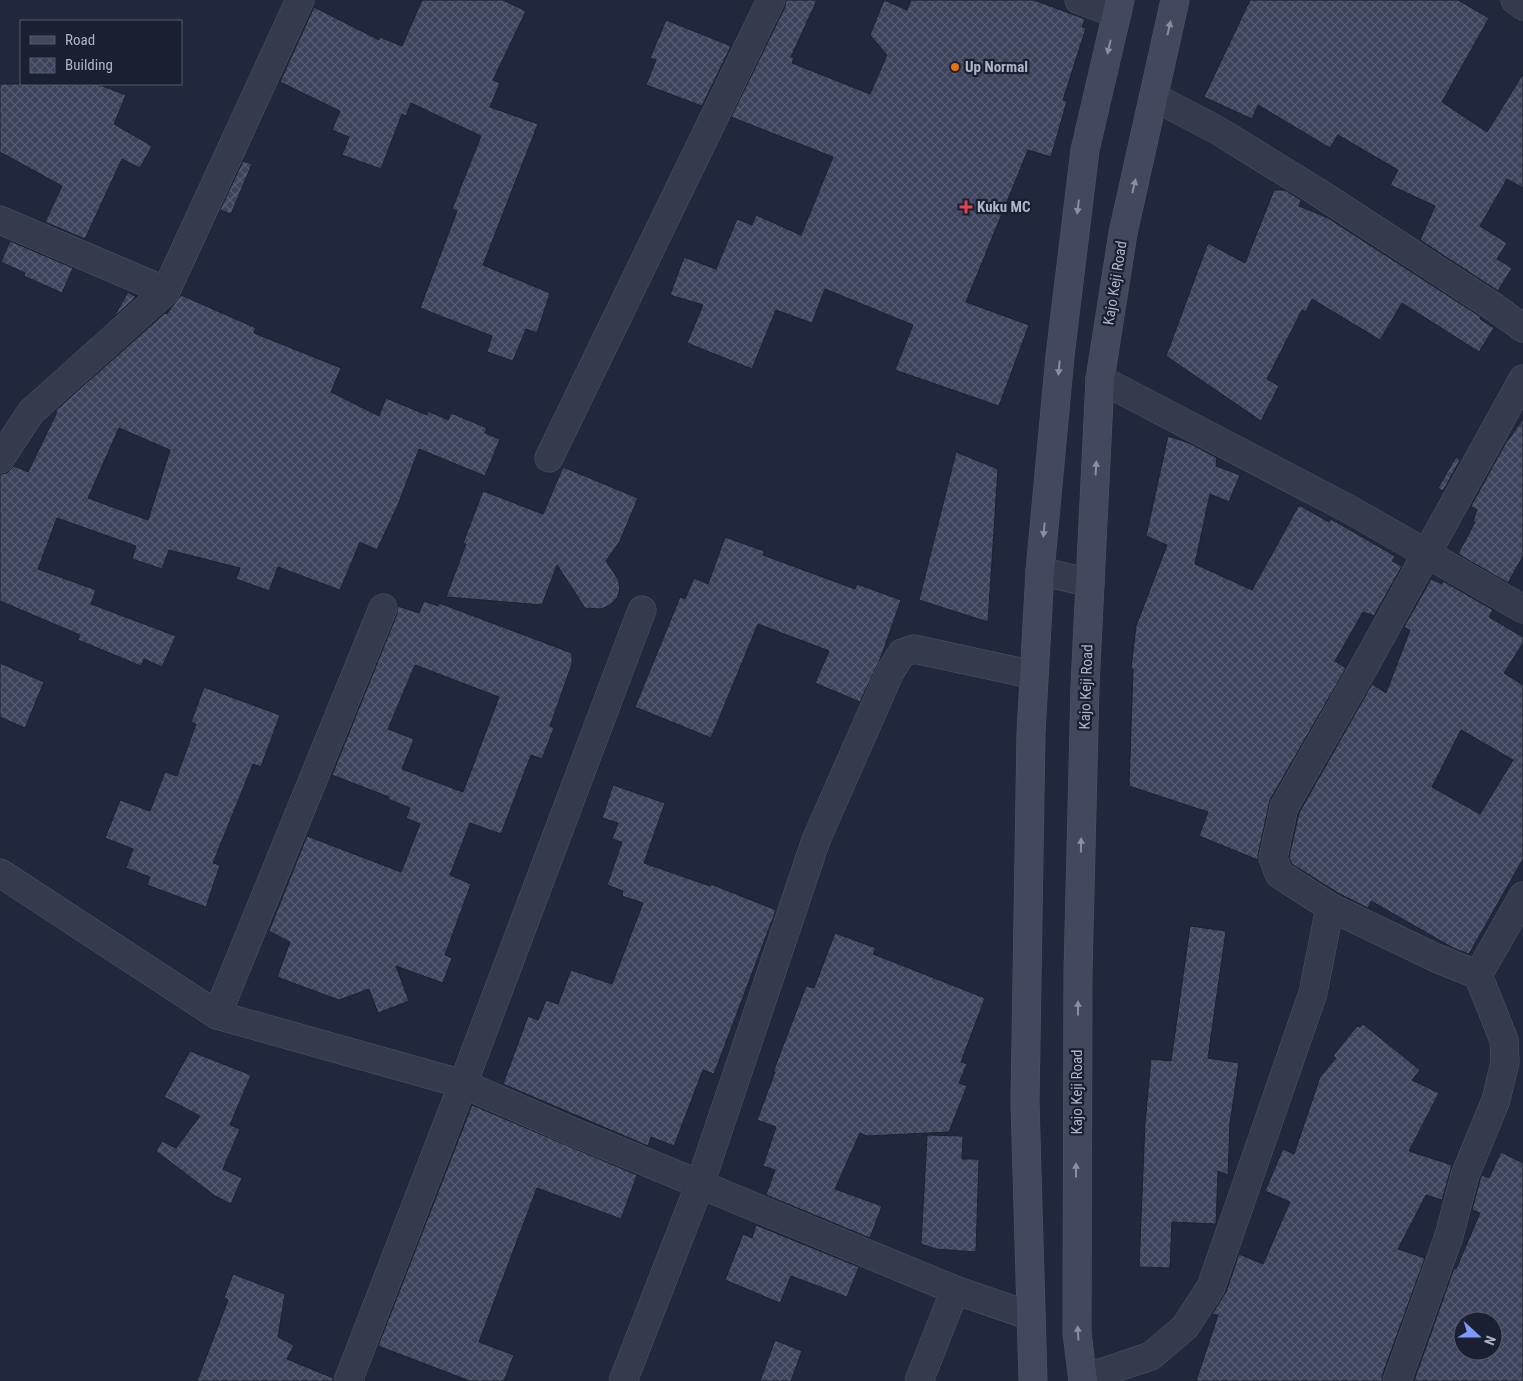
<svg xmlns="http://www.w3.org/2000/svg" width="1523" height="1381" font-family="'Roboto Condensed',sans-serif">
<defs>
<pattern id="building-cross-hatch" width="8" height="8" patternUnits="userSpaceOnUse" patternTransform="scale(1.25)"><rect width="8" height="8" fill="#3d435c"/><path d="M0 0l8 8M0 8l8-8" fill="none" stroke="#565c72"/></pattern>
</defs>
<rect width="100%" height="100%" fill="#21273c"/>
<g fill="url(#building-cross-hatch)" stroke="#1c2133" fill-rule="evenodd">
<path d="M422,0H503L526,11L493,80L500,83L490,107L538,124L483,265L550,293L537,333L526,329L513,361L487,352L492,336L420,308L457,211L452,209L481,136L411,103L406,116L402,114L381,169L342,155L349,137L332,130L340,111L280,82L314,7L379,40L380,37L402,46Z"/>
<path d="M786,0H817L791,57L794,58L792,63L870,94L887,55L870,35L884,0L907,10L911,0H1034L1085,19L1082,27L1086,28L1063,100L1067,101L1051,157L1028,150L966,302L1029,325L999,406L895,370L913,325L825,289L812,323L776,310L752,369L687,343L703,305L670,295L684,257L716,269L737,219L752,225L756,215L801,235L833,157L731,117L785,7Z"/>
<path d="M1250,0H1458L1489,18L1442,102L1487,132L1523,74V188L1507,179L1480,226L1507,243L1497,259L1512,268L1498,291L1420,240L1435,206L1390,185L1398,170L1338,135L1330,148L1258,105L1252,119L1204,97Z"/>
<path d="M666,20L731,46L702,106L646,85L656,60L650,58Z"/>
<path d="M0,84H97L126,95L114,124L152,146L140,168L122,159L85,239L45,222L62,186L0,152Z"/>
<path d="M243,161L252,164L231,214L220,210Z"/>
<path d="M1274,190H1285L1301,200L1299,206L1328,218L1481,317L1480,319L1494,328L1479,352L1402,303L1380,340L1312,299L1306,312L1302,310L1267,379L1279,386L1261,421L1166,356L1208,243L1245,263Z"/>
<path d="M10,241L73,268L62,293L24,276L25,273L1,262Z"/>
<path d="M128,292L136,297L114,317Z"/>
<path d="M181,295L256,328L254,333L341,368L331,392L379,416L386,398L427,415L428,411L448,420L451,413L487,428L485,433L500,439L485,476L419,449L398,505L377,550L360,542L340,590L278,567L269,591L236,579L240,568L169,550L162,569L132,559L136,546L57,518L38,569L96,590L91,604L176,636L162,667L144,659L141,666L78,640L80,635L0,601V474L7,473L14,466L28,472L57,412L55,411L165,313L167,314ZM119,428L170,450L148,520L88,498Z"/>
<path d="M1523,419V556L1508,583L1458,554L1475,522L1473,521L1477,510L1471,506L1504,446Z"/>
<path d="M1168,436L1189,443L1217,458L1216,466L1240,475L1229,502L1210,494L1195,564L1252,590L1299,505L1329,522L1331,519L1395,556L1392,561L1402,566L1374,616L1363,612L1335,661L1346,668L1270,800L1258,855V860L1199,836L1208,812L1129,786L1133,669L1131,668L1136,626L1167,545L1146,536Z"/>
<path d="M956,452L998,469L988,622L919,600Z"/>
<path d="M1456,457L1460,460L1443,491L1438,488Z"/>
<path d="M563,467L638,498L620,541L606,561L618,579L620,588L617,598L610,605L601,609L585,608L557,565L542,605L446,597L466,544L463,543L483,491L543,514Z"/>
<path d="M725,537L764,551L763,555L855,589L857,584L901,600L881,657L860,702L815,683L829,651L758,624L711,738L635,707L680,597L685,599L694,578L708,584Z"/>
<path d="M1431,579L1442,584L1443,581L1493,610L1489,617L1523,637V643L1504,673L1523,685V859L1469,954L1455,949L1371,901L1368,908L1338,893L1292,864L1289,857L1299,813L1372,684L1386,693L1410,630L1404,627ZM1461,730L1513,760L1480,814L1432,787Z"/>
<path d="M424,601L438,606L439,603L572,653V664L550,726L554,728L542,759L531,755L501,834L470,823L450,875L471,884L445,955L452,958L443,983L396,966L409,1001L378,1013L369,989L339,1000L277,977L290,942L269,931L307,836L401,872L420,824L406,818L410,808L388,799L389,797L332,775L397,614L398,606L419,613ZM415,665L499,697L463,792L402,769L414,739L388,729Z"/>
<path d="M0,663L44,682L25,728L0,717Z"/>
<path d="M204,687L280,715L261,767L253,764L213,863L220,865L206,907L147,885L150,877L126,868L133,849L105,838L120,800L150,811L165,772L177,776L196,724L191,722Z"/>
<path d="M613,785L665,803L644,863L710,886L711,884L776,910L714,1074L703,1070L674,1146L651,1137L648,1146L503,1084L528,1016L538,1020L546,1000L558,1004L571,970L612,984L643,903L622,896L623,891L607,885L622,842L612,839L618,823L602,818Z"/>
<path d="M1190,926L1226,931L1208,1058L1239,1063L1230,1123L1228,1175L1218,1171L1216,1224L1172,1222L1170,1268L1139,1267L1145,1123L1151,1059L1171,1061Z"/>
<path d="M835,933L876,948L873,954L985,998L961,1062L967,1064L959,1083L967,1086L949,1132L867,1136L860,1133L835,1189L882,1206L870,1238L766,1195L775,1170L763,1166L776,1127L757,1120L775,1072H773L806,986L814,988Z"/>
<path d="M1363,1024L1420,1070L1412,1080L1439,1093L1409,1151L1452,1165L1442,1200L1426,1195L1398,1249L1425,1258L1382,1376V1381H1196L1218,1315L1212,1314L1226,1292L1239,1254L1263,1264L1290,1202L1265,1191L1283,1149L1294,1154L1320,1077L1336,1058L1333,1056L1357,1026L1360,1027Z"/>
<path d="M190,1051L251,1075L230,1125L240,1129L223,1169L242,1178L231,1204L215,1196L156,1151L162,1141L176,1148L200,1116L164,1097Z"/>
<path d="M472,1105L637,1175L621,1219L537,1188L479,1342L514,1355L504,1381H470L378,1346Z"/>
<path d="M927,1135L963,1136L962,1159H979L976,1252L936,1249L921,1244Z"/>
<path d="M1501,1152L1523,1163V1381H1414L1454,1268L1456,1269L1480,1213L1472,1210L1480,1180L1482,1175L1489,1178ZM1463,1321H1493V1351H1463Z"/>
<path d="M756,1225L859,1267L847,1297L791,1276L780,1303L725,1280L743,1234L752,1238Z"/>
<path d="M233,1274L285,1294L278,1337L294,1345L287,1359L333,1378V1381H197L228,1300L224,1298Z"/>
<path d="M775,1340L802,1351L791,1381H760Z"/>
</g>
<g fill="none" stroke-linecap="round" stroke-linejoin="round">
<defs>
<g id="street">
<path d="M1079,0L1117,14"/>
<path d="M1515,0L1523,6"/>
<path d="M1154,97L1217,130L1316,191L1494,307L1523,328"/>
<path d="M0,220L166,291"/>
<path d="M1100,379L1347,508L1523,609"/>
<path d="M549,458L771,0"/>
<path d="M0,459L31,412L166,291L300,0"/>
<path d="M1040,571L1090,583"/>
<path d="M0,873L217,1015L463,1084L571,1131L955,1290L1031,1316"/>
<path d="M1330,907L1436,958L1478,975"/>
<path d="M217,1015L383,608"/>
<path d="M1083,1379L1151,1356L1185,1327L1211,1287L1313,993L1330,907L1279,874L1273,858L1284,807L1364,667L1523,379"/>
<path d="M348,1381L463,1084L642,610"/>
<path d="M623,1381L700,1184L816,840L890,672L902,653L914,649L1034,675"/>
<path d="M919,1381L955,1290"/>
<path d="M1397,1381L1449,1236L1465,1175L1496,1100L1505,1062L1504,1040L1478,975L1523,896"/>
</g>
<g id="secondary">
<path d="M1033,1381L1025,1102L1031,733L1040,571L1060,356L1085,150L1120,0"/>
<path d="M1083,1381L1077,1333L1078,973L1085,686L1100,379L1123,233L1175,0"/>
</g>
</defs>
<use href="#street" stroke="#505467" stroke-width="29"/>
<use href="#secondary" stroke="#505467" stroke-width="29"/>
<use href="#street" stroke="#353a4c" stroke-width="28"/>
<use href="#secondary" stroke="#43485f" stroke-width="28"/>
</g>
<defs><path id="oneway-solid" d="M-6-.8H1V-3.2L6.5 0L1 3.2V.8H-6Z" transform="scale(1.25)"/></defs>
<g fill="#8a8ea3">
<use href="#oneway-solid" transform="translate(1169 28) rotate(-77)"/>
<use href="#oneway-solid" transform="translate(1109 47) rotate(103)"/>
<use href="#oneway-solid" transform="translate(1134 186) rotate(-77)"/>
<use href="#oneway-solid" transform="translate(1078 207) rotate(97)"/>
<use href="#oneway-solid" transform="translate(1059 368) rotate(95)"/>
<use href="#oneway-solid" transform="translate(1096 468) rotate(-87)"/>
<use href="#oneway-solid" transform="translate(1044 530) rotate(95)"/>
<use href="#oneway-solid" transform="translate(1081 845) rotate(-89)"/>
<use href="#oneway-solid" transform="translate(1078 1008) rotate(-90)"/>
<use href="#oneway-solid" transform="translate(1076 1170) rotate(-90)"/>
<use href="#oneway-solid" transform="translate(1078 1333) rotate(-93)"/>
</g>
<circle fill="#e8710a" stroke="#1a1f31" stroke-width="2" cx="955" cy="67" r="5"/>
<path fill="#e0444e" stroke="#1a1f31" stroke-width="2" d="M963.5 199.5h5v5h5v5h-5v5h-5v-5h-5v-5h5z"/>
<g text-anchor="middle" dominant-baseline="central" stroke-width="4.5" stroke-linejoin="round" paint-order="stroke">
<g font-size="15" font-weight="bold" fill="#b0b4c8" stroke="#1a1f31" text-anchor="start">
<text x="965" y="67">Up Normal</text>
<text x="977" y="207">Kuku MC</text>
</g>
<g font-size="15" fill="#b0b4c8" stroke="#1a1f31">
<text transform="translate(1115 283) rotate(-81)">Kajo Keji Road</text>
<text transform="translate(1086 687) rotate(-88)">Kajo Keji Road</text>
<text transform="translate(1077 1092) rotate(-90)">Kajo Keji Road</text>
</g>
</g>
<rect x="20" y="20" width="162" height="65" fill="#1a1f31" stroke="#565b6d"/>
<rect x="30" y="36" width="25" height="8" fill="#43485f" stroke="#565b6d"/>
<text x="65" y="45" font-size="15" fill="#b0b4c8">Road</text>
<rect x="30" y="58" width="25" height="15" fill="url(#building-cross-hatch)" stroke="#565b6d"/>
<text x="65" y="70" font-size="15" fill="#b0b4c8">Building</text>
<g transform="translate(1478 1336) rotate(111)"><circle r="24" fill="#1a1f31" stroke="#565b6d"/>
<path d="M0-4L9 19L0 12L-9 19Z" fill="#8097fc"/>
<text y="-8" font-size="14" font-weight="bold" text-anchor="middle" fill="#b0b4c8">N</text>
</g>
</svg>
